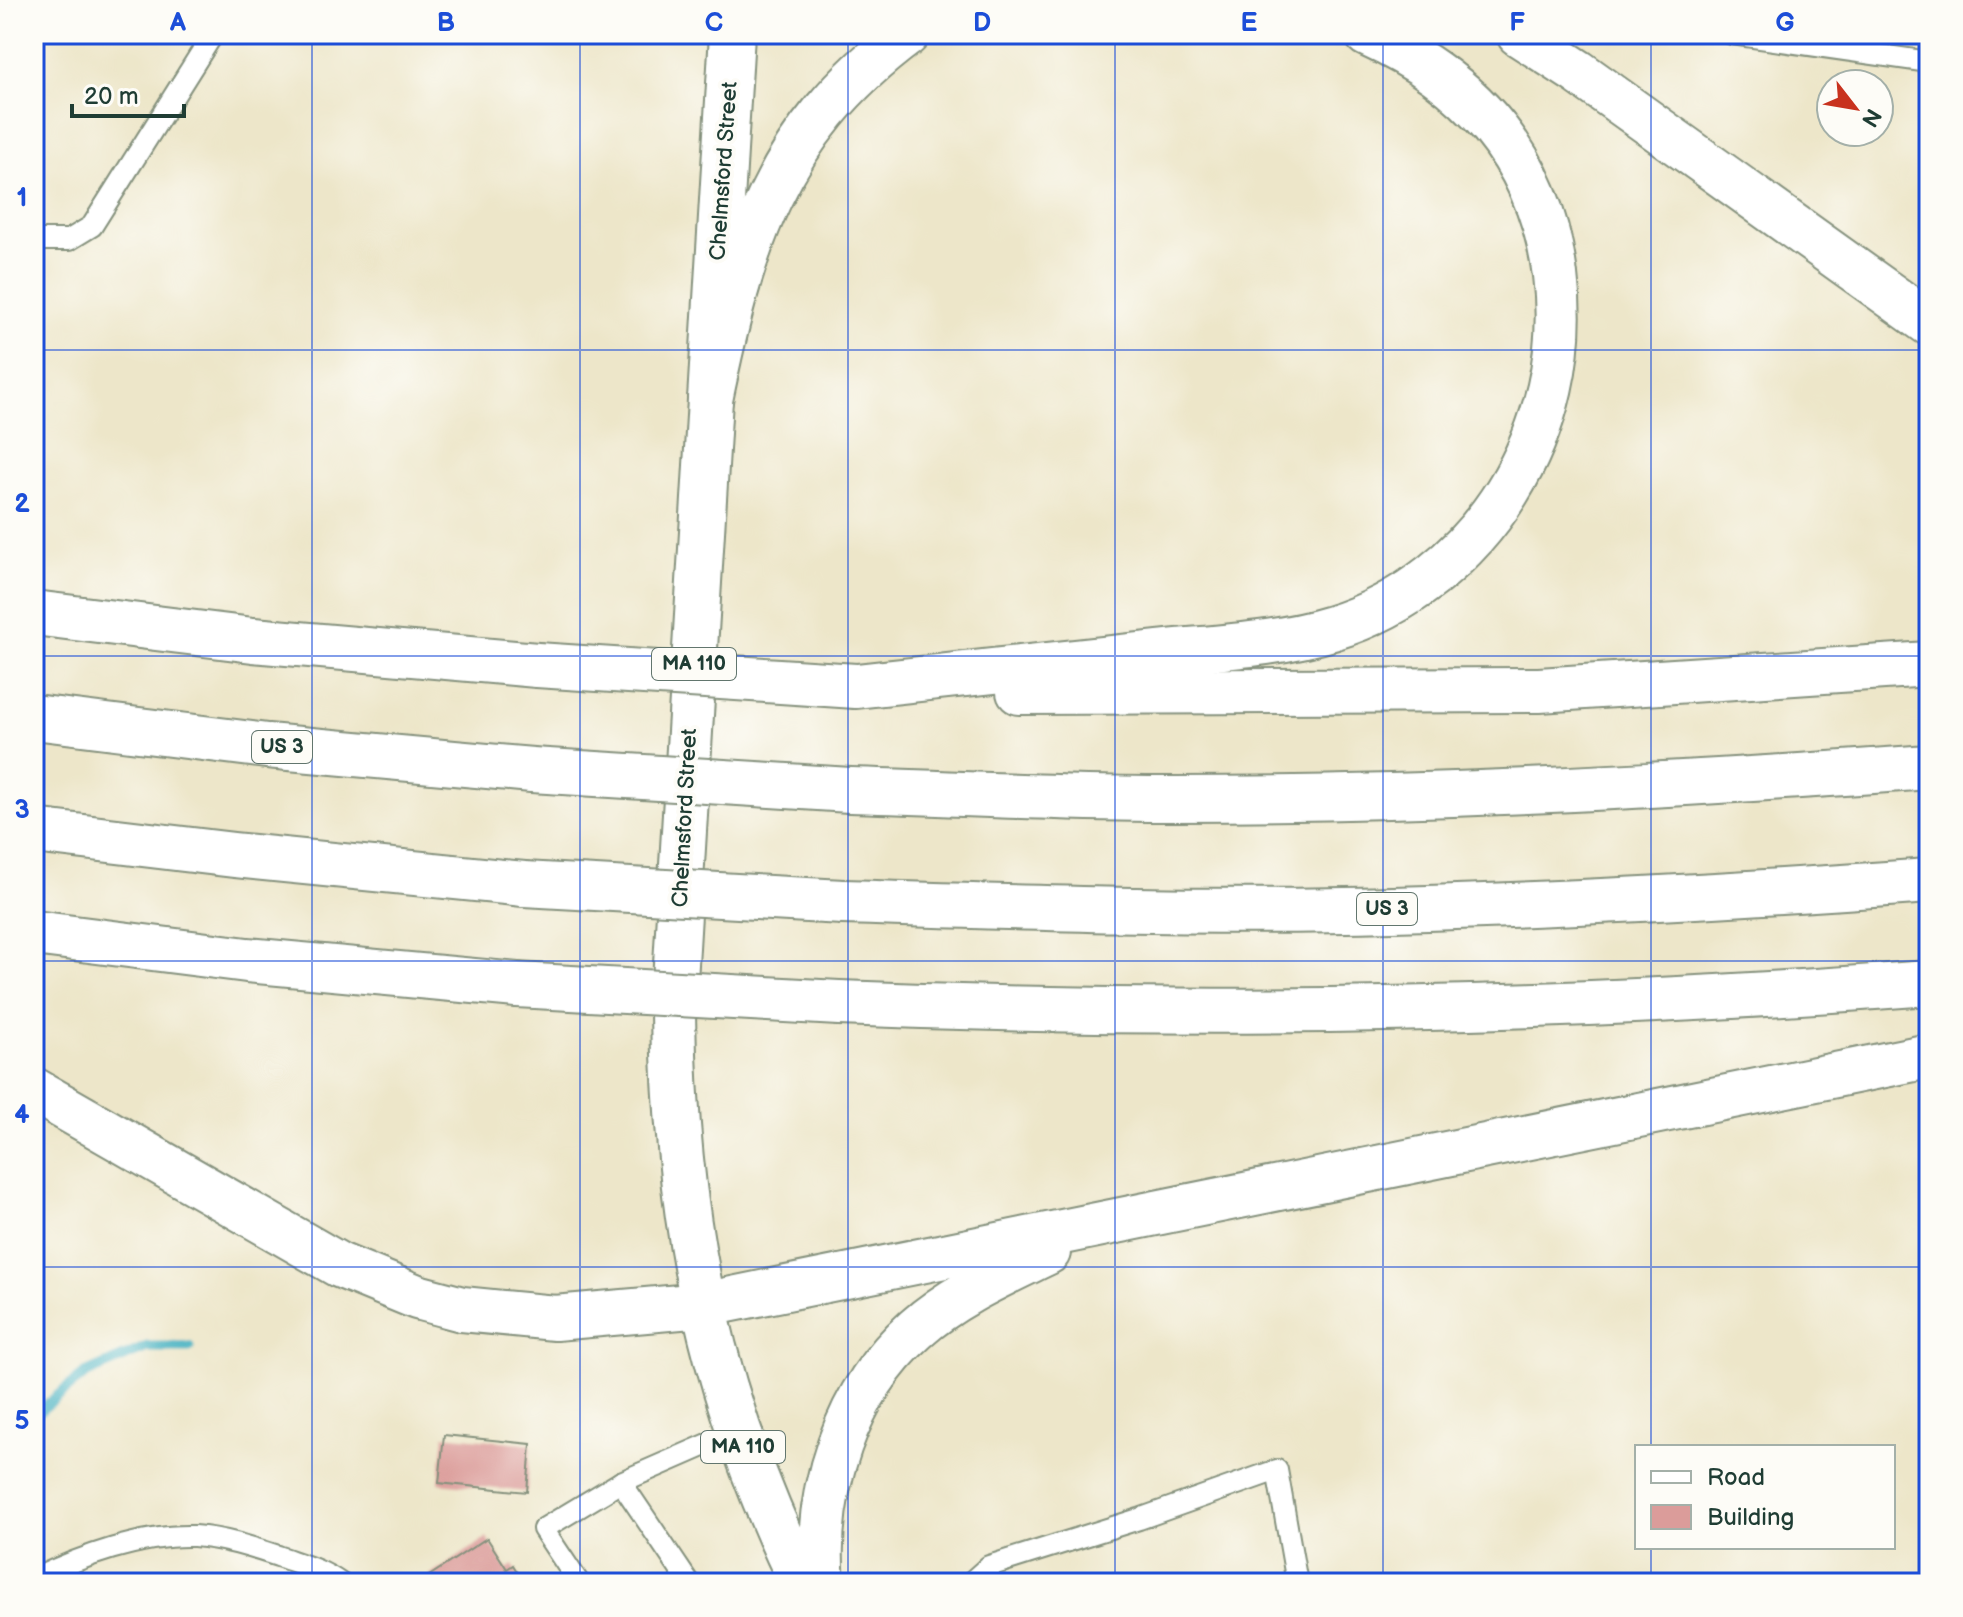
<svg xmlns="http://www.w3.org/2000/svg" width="1963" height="1617" font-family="'Balsamiq Sans',sans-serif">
<rect width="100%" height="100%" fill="#fdfcf7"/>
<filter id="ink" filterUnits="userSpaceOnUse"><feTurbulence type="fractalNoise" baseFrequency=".0125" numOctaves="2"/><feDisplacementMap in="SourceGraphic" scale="16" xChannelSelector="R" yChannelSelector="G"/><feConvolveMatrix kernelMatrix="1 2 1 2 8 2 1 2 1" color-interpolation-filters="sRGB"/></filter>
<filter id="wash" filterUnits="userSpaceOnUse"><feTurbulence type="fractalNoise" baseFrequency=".006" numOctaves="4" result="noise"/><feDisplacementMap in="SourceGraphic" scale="32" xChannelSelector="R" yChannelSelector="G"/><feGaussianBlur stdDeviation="1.8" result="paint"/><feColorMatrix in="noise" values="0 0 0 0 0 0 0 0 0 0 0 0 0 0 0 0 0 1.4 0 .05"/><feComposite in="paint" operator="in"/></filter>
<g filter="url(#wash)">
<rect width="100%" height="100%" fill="#ede6c9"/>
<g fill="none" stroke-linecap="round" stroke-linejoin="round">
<path stroke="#44b1c1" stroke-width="11" d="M34,1415L85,1374L147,1347H189"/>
</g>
<g id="blocks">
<g fill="#db9c9a">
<path d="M444,1435L531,1444L527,1492L439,1483Z"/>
<path d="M487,1538L507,1569L513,1565L524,1583H433L429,1576Z"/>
</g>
</g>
</g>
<g filter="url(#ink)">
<use href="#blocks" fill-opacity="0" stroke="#86927e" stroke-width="2"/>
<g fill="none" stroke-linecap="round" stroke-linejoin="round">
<defs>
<g id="lane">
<path d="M1732,34L1929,62"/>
<path d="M34,240H69L92,226L213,34"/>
<path d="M621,1482L689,1583"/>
<path d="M34,1579C80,1557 143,1534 194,1536C223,1538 251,1547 278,1556C300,1564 321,1569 340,1583"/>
<path d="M579,1583L543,1529L621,1482L738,1431"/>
<path d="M970,1583L989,1566L1139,1519L1277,1470L1297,1583"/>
</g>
<path id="primary" d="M732,34L673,1014C676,1223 710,1395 802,1583"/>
<g id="highway">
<path d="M1519,34L1578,72L1929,323"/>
<path d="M710,400C742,245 774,133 907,34"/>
<path d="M34,613L253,640L537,665"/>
<path d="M856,686C957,675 1057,664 1157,653C1215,647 1277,645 1332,628C1481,583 1575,428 1555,275C1540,158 1472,81 1367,34"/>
<path d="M1019,692L1539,690L1929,664"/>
<path d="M34,717L267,746L532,770"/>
<path d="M850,790C949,793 1049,798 1148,799C1408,800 1669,786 1929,767"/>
<path d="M34,831L234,855L524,884"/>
<path d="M843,902C1026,908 1210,914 1393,909C1572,904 1751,894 1929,881"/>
<path d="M34,933L247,960L517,985"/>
<path d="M839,1003C1202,1018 1566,1011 1929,983"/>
<path d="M34,1090L339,1265L417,1297L462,1309L555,1318L703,1305L1929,1056"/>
<path d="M822,1583C814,1491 846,1391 916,1329C954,1295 1003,1274 1048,1252"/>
</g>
</defs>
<use href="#lane" stroke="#86927e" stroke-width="24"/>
<use href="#primary" stroke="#86927e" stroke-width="48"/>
<use href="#highway" stroke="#86927e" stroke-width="48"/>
<use href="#lane" stroke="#fff" stroke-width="20"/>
<use href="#primary" stroke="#fff" stroke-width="44"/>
<use href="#highway" stroke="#fff" stroke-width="44"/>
<defs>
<g id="highway-bridge">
<path d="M537,665L856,686"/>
<path d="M532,770L850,790"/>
<path d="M524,884L843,902"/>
<path d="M517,985L839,1003"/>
</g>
</defs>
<use href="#highway-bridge" stroke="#86927e" stroke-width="48" stroke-linecap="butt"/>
<use href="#highway-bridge" stroke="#fff" stroke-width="44"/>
</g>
</g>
<path fill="none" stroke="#1d4ed8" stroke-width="2" stroke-opacity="0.55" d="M312,34V1583M580,34V1583M848,34V1583M1115,34V1583M1383,34V1583M1651,34V1447M34,350H1929M34,656H1929M34,961H1929M34,1267H1929M1651,1547V1583"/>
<g text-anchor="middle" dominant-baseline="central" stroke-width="8" stroke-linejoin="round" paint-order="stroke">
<g fill="#fdfcf7" stroke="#62766e" stroke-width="2">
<rect x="652" y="648" width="84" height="32" rx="6"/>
<rect x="252" y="731" width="60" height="32" rx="6"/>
<rect x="1357" y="893" width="60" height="32" rx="6"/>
<rect x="701" y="1431" width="84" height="32" rx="6"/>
</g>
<g font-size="20" font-weight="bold" fill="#1f3d34">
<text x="694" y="664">MA 110</text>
<text x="282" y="747">US 3</text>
<text x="1387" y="909">US 3</text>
<text x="743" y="1447">MA 110</text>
</g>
<g font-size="22" fill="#1f3d34" stroke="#fdfcf7">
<text transform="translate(724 171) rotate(-86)">Chelmsford Street</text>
<text transform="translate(685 818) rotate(-87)">Chelmsford Street</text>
</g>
</g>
<rect width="1963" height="1617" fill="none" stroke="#fdfcf7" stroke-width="88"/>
<rect x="1635" y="1445" width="260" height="104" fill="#fdfcf7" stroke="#a4b0a9" stroke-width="2"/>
<rect x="1651" y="1471" width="40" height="12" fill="#ffffff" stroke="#a4b0a9" stroke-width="2"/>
<text x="1707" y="1485" font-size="24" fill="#1f3d34">Road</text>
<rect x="1651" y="1505" width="40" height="24" fill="#db9c9a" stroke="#a4b0a9" stroke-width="2"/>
<text x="1707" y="1525" font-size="24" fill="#1f3d34">Building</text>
<g transform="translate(1855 108) rotate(121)"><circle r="38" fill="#fdfcf7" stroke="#a4b0a9" stroke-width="2"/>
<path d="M0-6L14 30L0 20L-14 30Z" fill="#c8321e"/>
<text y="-12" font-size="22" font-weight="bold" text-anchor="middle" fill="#1f3d34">N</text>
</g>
<path d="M72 104v12h112v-12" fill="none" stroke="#1f3d34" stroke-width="4"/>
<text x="84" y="104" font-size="24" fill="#1f3d34" stroke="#fdfcf7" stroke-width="6" paint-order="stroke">20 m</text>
<rect x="44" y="44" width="1875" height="1529" fill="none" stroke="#1d4ed8" stroke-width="3"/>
<g font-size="26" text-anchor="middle" font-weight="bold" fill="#1d4ed8">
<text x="178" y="31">A</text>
<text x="446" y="31">B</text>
<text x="714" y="31">C</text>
<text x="982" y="31">D</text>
<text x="1249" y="31">E</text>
<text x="1517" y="31">F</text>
<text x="1785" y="31">G</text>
<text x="22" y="206">1</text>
<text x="22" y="512">2</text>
<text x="22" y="818">3</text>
<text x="22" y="1123">4</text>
<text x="22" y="1429">5</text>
</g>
</svg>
